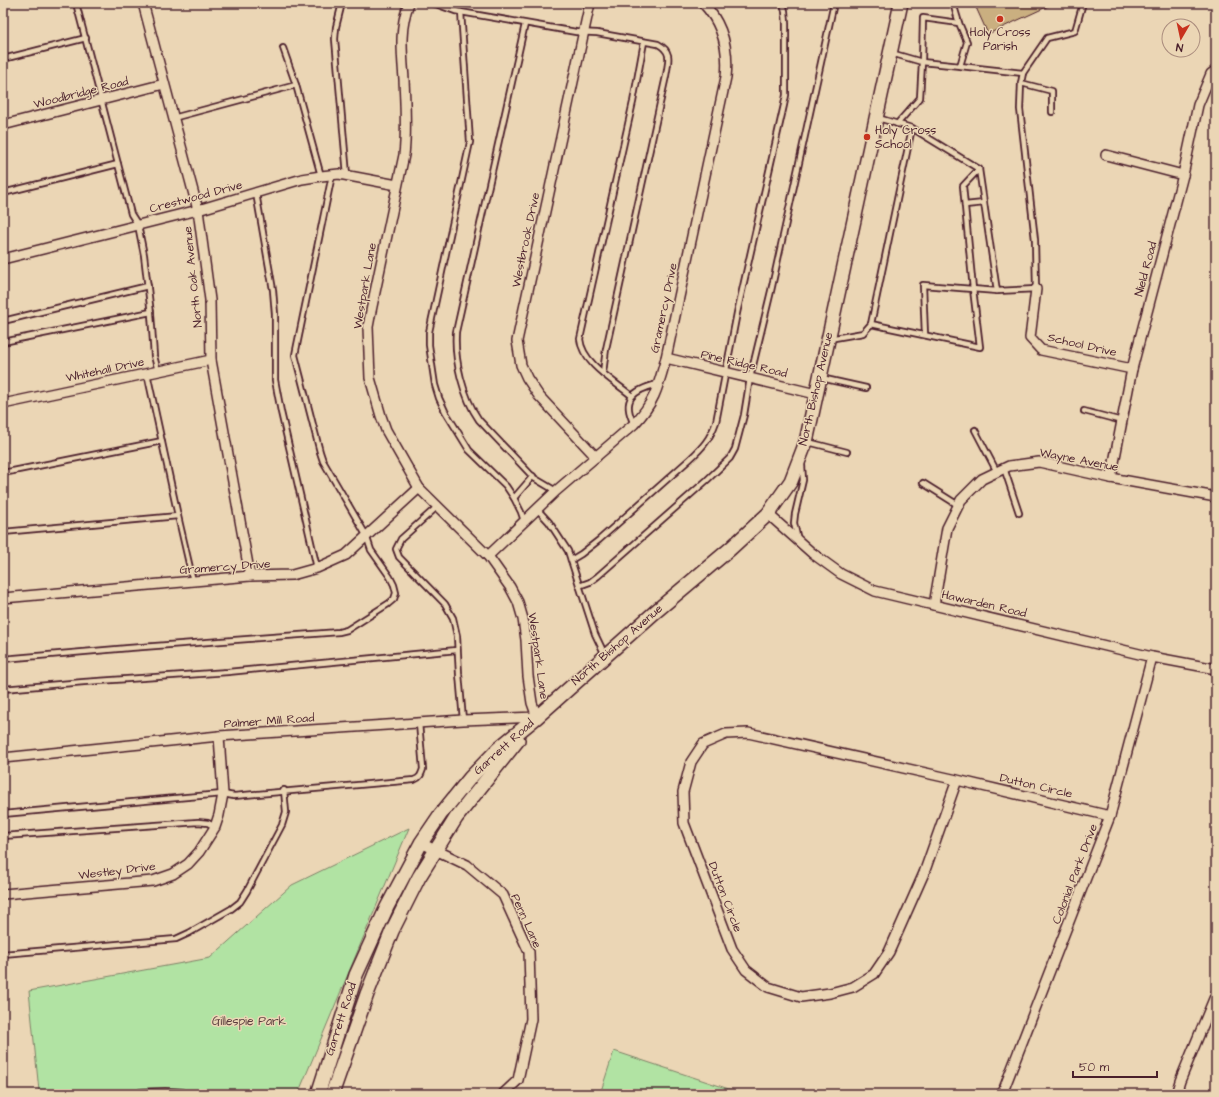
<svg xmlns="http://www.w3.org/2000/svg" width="1219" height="1097" font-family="'Architects Daughter',sans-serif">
<rect width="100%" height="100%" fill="#ebd6b5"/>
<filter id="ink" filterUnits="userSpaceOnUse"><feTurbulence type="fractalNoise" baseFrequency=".025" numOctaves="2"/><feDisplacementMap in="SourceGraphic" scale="8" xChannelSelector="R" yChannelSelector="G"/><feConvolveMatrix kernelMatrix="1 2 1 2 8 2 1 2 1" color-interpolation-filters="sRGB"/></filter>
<g filter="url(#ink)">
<g fill="#b1e3a3" stroke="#7e8167">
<path d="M409,828L298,1094H37L39,1091L29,991L210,958L292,885Z"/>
<path d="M614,1051L744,1094H600Z"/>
</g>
<path fill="#caaf80" stroke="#4a1f2b" d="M974,3H1055L988,34Z"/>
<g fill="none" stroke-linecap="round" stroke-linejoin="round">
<defs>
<g id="lane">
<path d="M76,3L131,214L138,225L144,255L151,314L154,356L158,371"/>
<path d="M342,3L336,27L335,39L347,175"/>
<path d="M433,3L455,11L576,32L597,33L658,44C673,52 668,62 666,76L606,349L603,373"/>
<path d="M953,3L959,23"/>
<path d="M461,12L470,142L434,309L429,332V345L435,385L439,398L445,411L469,450L506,486L514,498L521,512L524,521"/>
<path d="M923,18L959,23L967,42L960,66L922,62Z"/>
<path d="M525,24L456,332C454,360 463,397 479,420L534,478L556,491"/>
<path d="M283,48L296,85"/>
<path d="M891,53L922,62L920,98L897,124"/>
<path d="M3,59L86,38"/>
<path d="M960,66L1023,73"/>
<path d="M1052,112V91L1021,83L1023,73L1047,38L1075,31L1083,3"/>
<path d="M173,118L296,85L321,176"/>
<path d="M878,118L912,128L871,324L980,347L973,289L963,186L979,169L997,291"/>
<path d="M912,128L979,169"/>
<path d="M3,193L118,164"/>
<path d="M256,193L273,290L275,314V380L281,412L317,568"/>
<path d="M965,205L984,203"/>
<path d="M3,321L148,286"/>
<path d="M925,335L923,285L997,291L1036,289L1035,240L1020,109L1021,83"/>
<path d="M829,339L863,333L871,324"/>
<path d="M3,342L151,312"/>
<path d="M147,373L178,516L193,581"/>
<path d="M821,378L866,388"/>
<path d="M632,396C614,381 582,363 580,339L633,102L644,42"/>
<path d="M1084,411L1122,421"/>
<path d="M634,424C621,399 633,390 658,384"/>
<path d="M975,430L997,472"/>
<path d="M808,442L847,452"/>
<path d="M1004,468L1019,513"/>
<path d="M3,473L162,441"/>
<path d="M923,483L958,505"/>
<path d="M514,498L533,476"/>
<path d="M438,506L401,539L396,549L399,557L445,604L453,618L457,636L459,674L463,720"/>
<path d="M537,509L549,522L568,551L595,634L605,655"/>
<path d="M3,532L178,516"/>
<path d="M798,540L794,523L795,514L803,480L802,465"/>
<path d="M571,560L581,554L599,540L690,459C703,447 710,439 716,422L737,313L784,105L786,95V23L785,11L783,3"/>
<path d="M579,586L590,582L598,576L707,480L730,458L735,449L744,415L750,378L771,291L834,3"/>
<path d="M3,659L129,648L339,632L347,630L388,604L394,599L396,593L394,585L390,577L371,550L366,535L323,461L320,452L295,355L332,175"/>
<path d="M3,689L84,682L228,672L457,650"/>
<path d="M3,814L187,797L223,794L234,796L414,780C420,778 421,775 423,769L419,723"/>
<path d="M3,836L198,822L208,823L215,827"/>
<path d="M3,954L176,939L189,933L231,909L240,902L247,891L282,825L286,812L284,790"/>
</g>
<g id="street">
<path d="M143,3L198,210L210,300L211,360L250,576"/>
<path d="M590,3L517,341L521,365L527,378L539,396L596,457"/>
<path d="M3,125L164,84"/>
<path d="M1106,155L1183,175"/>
<path d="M3,259L198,210L302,179L321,176L339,174L397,185"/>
<path d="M1036,289L1030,338L1041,350L1132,369"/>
<path d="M666,358L816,394"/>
<path d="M3,404L211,360"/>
<path d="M1111,478L1132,369L1183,175L1198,105L1211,74L1216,70"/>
<path d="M768,514L812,553L841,574L875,591L1152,657L1216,669"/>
<path d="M488,556L556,491L634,424C655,402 658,387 666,358L726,77C729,49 722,23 703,3"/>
<path d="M3,598L250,576L292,575L317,568L346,555L419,488"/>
<path d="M934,605L947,528L961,500L982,479L1009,466L1039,462L1111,478L1216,497"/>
<path d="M3,758L219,736L463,720L537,717L532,703L528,676L526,640L523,619L518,602L510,587L488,556L419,488L386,430L381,416L370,378L368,327L371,311L404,155C407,130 405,104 404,79C402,52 399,28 409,3"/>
<path d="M957,780L924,873L889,952L874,974L853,987L830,993L801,997L768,987L746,970L732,949L684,823L683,792L691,762L703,744L726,734L748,733L957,780L1110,816"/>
<path d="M421,843L467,865L503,895L529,952L531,1019L518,1080L503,1094"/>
<path d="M3,894L153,881L173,874L188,864L199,852L215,827L219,815L223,794L219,736"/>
<path d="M141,1094L165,1093L182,1094"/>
<path d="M1002,1094L1110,816L1152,657"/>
<path d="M1176,1094L1180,1081L1216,994"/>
</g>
<g id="secondary">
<path d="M318,1094L356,975L387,907L421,843L440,815L470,778L499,748L537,717L655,612L730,549L768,514L791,481L806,442L901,3"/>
<path d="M332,1094L367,994L392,931L419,877L456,818L518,740"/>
</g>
</defs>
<use href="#lane" stroke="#4a1f2b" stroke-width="8"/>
<use href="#street" stroke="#4a1f2b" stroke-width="12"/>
<use href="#secondary" stroke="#4a1f2b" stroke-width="16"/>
<use href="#lane" stroke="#ebd6b5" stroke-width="4.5"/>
<use href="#street" stroke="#ebd6b5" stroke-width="9"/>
<use href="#secondary" stroke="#ebd6b5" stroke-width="13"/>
</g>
</g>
<g fill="#c8321e" stroke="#ebd6b5" stroke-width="1.5">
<circle cx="1000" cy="19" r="4"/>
<circle cx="867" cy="137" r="4"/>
</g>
<g text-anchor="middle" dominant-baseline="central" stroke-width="3" stroke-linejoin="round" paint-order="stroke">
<g font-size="12" fill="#4a1f2b" stroke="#ebd6b5">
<text x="1000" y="32">Holy Cross<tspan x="1000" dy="14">Parish</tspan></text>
<text x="875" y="130" text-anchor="start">Holy Cross<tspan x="875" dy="14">School</tspan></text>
</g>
<g font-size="12" fill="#4a1f2b" stroke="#ebd6b5">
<text transform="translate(81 93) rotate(-14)">Woodbridge Road</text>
<text transform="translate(196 197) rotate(-15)">Crestwood Drive</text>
<text transform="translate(526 240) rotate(-78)">Westbrook Drive</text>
<text transform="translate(1146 269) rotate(-75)">Nield Road</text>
<text transform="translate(193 277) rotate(-96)">North Oak Avenue</text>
<text transform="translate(365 286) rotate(-80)">Westpark Lane</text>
<text transform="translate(664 308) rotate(-78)">Gramercy Drive</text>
<text transform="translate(1082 345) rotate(13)">School Drive</text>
<text transform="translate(744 364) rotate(13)">Pine Ridge Road</text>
<text transform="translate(105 370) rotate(-12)">Whitehall Drive</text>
<text transform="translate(816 389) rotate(-77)">North Bishop Avenue</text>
<text transform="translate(1079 460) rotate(11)">Wayne Avenue</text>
<text transform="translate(225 567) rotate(-4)">Gramercy Drive</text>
<text transform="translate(984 604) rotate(13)">Hawarden Road</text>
<text transform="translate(617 645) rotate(-41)">North Bishop Avenue</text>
<text transform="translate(538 656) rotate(82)">Westpark Lane</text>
<text transform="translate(269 721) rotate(-4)">Palmer Mill Road</text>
<text transform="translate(504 747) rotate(-42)">Garrett Road</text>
<text transform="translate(1036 786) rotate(13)">Dutton Circle</text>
<text transform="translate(117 871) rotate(-7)">Westley Drive</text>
<text transform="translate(1075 874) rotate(-69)">Colonial Park Drive</text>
<text transform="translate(725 897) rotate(69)">Dutton Circle</text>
<text transform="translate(526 921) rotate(66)">Penn Lane</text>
<text transform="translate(341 1019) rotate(-72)">Garrett Road</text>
</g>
<g font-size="12" fill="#593c3d" stroke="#ebd6b5">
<text x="249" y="1021">Gillespie Park</text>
</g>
</g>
<rect width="1219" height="1097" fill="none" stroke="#ebd6b5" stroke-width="16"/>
<rect x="8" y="8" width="1203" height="1081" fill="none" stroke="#4a1f2b" stroke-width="1.5" filter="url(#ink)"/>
<g transform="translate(1181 38) rotate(189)"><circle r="19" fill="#ebd6b5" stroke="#ab8d7e"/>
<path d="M0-3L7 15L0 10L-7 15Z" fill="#c8321e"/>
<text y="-6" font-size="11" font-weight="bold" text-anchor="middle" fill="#4a1f2b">N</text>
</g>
<path d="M1073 1071v6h84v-6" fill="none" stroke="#4a1f2b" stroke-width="2"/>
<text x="1079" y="1071" font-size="12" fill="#4a1f2b" stroke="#ebd6b5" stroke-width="3" paint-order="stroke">50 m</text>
</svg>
